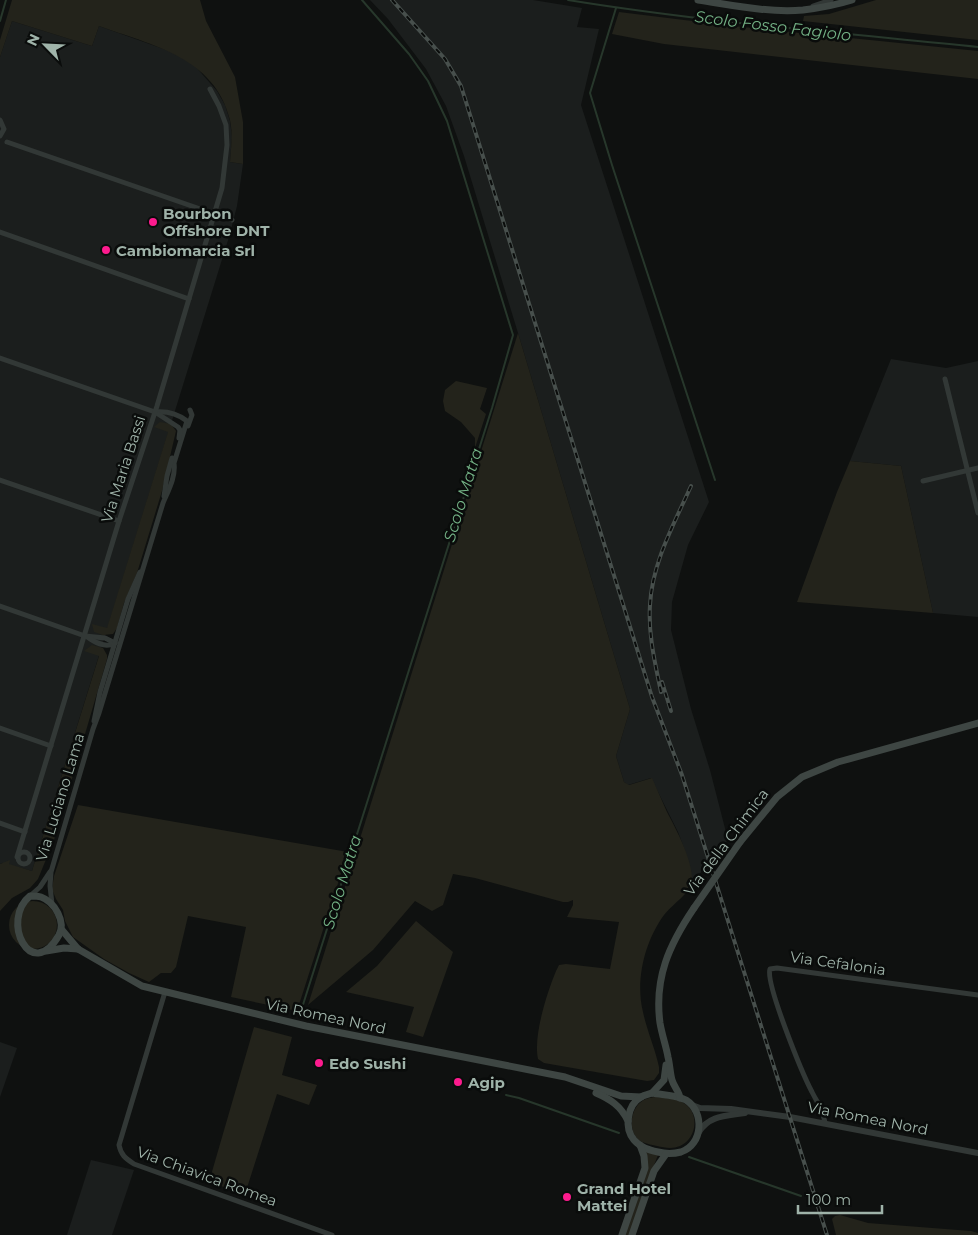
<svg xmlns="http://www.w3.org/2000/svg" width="978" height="1235" font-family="Montserrat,sans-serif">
<rect width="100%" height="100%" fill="#0f1110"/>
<g fill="#1b1e1d">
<path d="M370,0H533L582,8L577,27L599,29L581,105L709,502L688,545L672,602L671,630L691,709L710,770L728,840L692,883L684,848L678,832L651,778L628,785L624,782L616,756L630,709L518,333L464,156L446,106L426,69L388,19Z"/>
<path d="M12,21L92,46L99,26L172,52L184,58L195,66L217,91L225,105L230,121L232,137L230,162L243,164L237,206L229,237L32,871L2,863L0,864V57Z"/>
<path d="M891,359L946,368L978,361V617L933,613L901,466L850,461Z"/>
<path d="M0,1042L17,1048L0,1097Z"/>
<path d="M91,1160L134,1170L112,1235H67Z"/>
</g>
<g fill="#23231b">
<path d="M12,0H200L206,21L235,77L243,122V164L230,162C231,148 233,134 230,120C215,57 151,45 99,26L92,46L12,21L0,57V40Z"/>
<path d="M876,0H978V40L803,21L804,16L829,14Z"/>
<path d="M619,12L733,26L978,51V79L664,44L612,34Z"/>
<path d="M518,333L630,709L616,756L624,782L629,785L652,778C657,789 662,801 667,812C677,831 694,862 692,884C691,891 670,907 664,915C645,941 635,980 643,1012C647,1031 655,1048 659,1067V1073L654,1080L647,1081L544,1063L538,1059C533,1036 547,993 556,971L559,965L566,964L610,969L619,922L567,917L573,905V900L568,902H563L475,878L453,874L443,905L432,911L415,901L373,950L308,1005Z"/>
<path d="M456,381L487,388L480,409L486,414L475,448V438L461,422L445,411L443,401L445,390Z"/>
<path d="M160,422L171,424L176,431L162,491L137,573L124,603L117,628L113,634L103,635L94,632L92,624L107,628L168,432L154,427Z"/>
<path d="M850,461L901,466L933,613L797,602L837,492Z"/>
<path d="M92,645L103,648L107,655V659L54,840L38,879L30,888L12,898L0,911V864L10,860L9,864L32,871L99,656L84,651Z"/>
<path d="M78,805L348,852L297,1011L231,997L246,927L188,916L176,967L171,973H161L149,982L129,973L104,959L73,937L65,921L63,910L56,899L52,889L54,876Z"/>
<circle cx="33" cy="925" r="24"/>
<path d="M416,921L453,952L423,1037L406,1032L414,1007L346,992L377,966Z"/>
<path d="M254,1027L292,1037L282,1075L317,1085L309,1105L277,1094L245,1194L209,1182Z"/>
<path d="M655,1097C664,1098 674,1098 682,1102C700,1111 698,1138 680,1146C673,1149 665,1148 657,1146C653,1145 647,1144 642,1142C628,1135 629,1111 641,1102C645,1098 650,1098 655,1097Z"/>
<path d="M643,1151L658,1155L650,1175L629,1235H625L645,1176Z"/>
<path d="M840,1215L868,1223L971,1231L978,1233V1235H836L832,1219L835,1216Z"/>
</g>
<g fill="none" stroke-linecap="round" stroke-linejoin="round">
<g stroke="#27372b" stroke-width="2">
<path d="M568,0C704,22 841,33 978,47"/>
<path d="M616,8L590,93L612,165L715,480"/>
<path d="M0,21L6,0"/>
<path d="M301,1011L492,408L513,335L447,121L428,81L409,54L362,0"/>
<path d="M506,1095L519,1098L619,1133"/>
<path d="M689,1157L801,1196"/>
</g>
<g stroke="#323836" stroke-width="5">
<path d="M813,6L831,0"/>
<path d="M0,120L4,129L0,136"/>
<path d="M7,142L232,220"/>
<path d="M0,232L189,299"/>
<path d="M0,358L155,412C166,411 178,414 187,421L174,463C176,477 168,491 163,503L99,713L93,729L51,872L50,886L52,904"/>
<path d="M945,379L978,513"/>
<path d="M155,412L178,427L180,430L179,438"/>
<path d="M188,426L192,415L190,410"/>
<path d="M0,480L119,521"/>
<path d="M923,481L978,468"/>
<path d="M164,496L167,476L172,458"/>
<path d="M0,606L85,636L105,638L115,643"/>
<path d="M86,636C94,642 105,649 115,643"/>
<path d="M94,721L100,692L128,599L140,572"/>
<path d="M0,728L51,746"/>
<path d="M0,823L25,832"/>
<circle cx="24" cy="858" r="6"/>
<path d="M17,857L119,521L157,406L222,188L227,145L226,125L219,106L210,89"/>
<path d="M30,896L40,887L50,872"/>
<path d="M165,992L119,1145C121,1155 125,1158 134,1164L332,1235"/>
<path d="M825,1123C823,1109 818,1104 812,1092C803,1075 765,983 770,969L777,968L978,995"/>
</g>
<g stroke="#323836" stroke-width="6">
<path d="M692,1105L700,1108L731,1109L790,1117L978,1153"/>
<path d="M699,1132C709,1115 727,1116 745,1113"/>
</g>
<g stroke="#3e4643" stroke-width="7">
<path d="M698,0C732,5 768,13 803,10C820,8 836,5 852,0"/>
<path d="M740,842L777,797L802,777L838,762L978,723"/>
<path d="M30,896C33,896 38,896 41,897C55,902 66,922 59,935C31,984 0,920 30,896Z"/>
<path d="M62,930L78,949L142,986L306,1026L565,1077L621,1096L641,1097"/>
<path d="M46,951L64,948L78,949"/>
<path d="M596,1093C610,1099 621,1106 628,1121"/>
<path d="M652,1093C663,1095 677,1095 686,1100C705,1112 703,1145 681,1152C673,1154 666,1154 658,1152C649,1150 641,1148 634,1140C624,1128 627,1105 641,1097C644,1095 649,1094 652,1093Z"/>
<path d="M652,1093L664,1080L666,1065"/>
<path d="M680,1098C679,1091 674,1087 672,1080C670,1073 670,1065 668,1057C666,1046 662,1035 660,1023C654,978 669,945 694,908"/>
<path d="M622,1235L645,1168L644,1156L640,1145"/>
<path d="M632,1235L654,1171L666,1154"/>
</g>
<defs>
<g id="rail">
<path d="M392,0L445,59L461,86L652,697L682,775L827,1235"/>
<path d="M662,682L671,711"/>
<path d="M661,692C655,663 648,634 650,605C652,563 674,524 691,486"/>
</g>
</defs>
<use href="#rail" stroke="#474f4c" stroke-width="4"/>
<use href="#rail" stroke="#0a0c0b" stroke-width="2" stroke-dasharray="5.5" stroke-linecap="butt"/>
<path stroke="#3e4643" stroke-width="7" d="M694,908L740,842"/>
</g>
<g fill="#fd1b8e" stroke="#0a0c0b" stroke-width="2">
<circle cx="153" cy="222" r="5"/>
<circle cx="106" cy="250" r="5"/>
<circle cx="319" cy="1063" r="5"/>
<circle cx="458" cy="1082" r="5"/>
<circle cx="567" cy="1197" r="5"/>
</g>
<g text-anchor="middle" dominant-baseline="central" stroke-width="5" stroke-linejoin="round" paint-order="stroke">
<g font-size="15" font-weight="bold" fill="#9fb3a9" stroke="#0a0c0b" text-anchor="start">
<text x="163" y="213">Bourbon<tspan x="163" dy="17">Offshore DNT</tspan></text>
<text x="116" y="250">Cambiomarcia Srl</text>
<text x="329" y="1063">Edo Sushi</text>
<text x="468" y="1082">Agip</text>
<text x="577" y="1188">Grand Hotel<tspan x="577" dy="17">Mattei</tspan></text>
</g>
<g font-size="15" fill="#9fb3a9" stroke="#0a0c0b">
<text transform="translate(123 469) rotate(-72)">Via Maria Bassi</text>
<text transform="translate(60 797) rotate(-73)">Via Luciano Lama</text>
<text transform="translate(726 842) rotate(-53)">Via della Chimica</text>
<text transform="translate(838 963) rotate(8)">Via Cefalonia</text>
<text transform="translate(326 1016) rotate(12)">Via Romea Nord</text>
<text transform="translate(868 1118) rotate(11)">Via Romea Nord</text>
<text transform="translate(207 1176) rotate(20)">Via Chiavica Romea</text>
</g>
<g font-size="16" font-style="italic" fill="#73b185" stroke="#0a0c0b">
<text transform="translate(773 26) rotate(7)">Scolo Fosso Fagiolo</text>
<text transform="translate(463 495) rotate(-73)">Scolo Matra</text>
<text transform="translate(342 882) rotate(-73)">Scolo Matra</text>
</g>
</g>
<g transform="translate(45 45) rotate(294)" stroke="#0a0c0b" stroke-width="4" paint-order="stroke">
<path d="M0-4L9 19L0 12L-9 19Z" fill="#9fb3a9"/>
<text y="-8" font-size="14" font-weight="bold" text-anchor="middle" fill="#9fb3a9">N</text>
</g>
<path d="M798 1205v8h84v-8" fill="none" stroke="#9fb3a9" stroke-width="2.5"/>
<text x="806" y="1205" font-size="15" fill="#9fb3a9" stroke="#0a0c0b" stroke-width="4" paint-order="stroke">100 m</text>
</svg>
